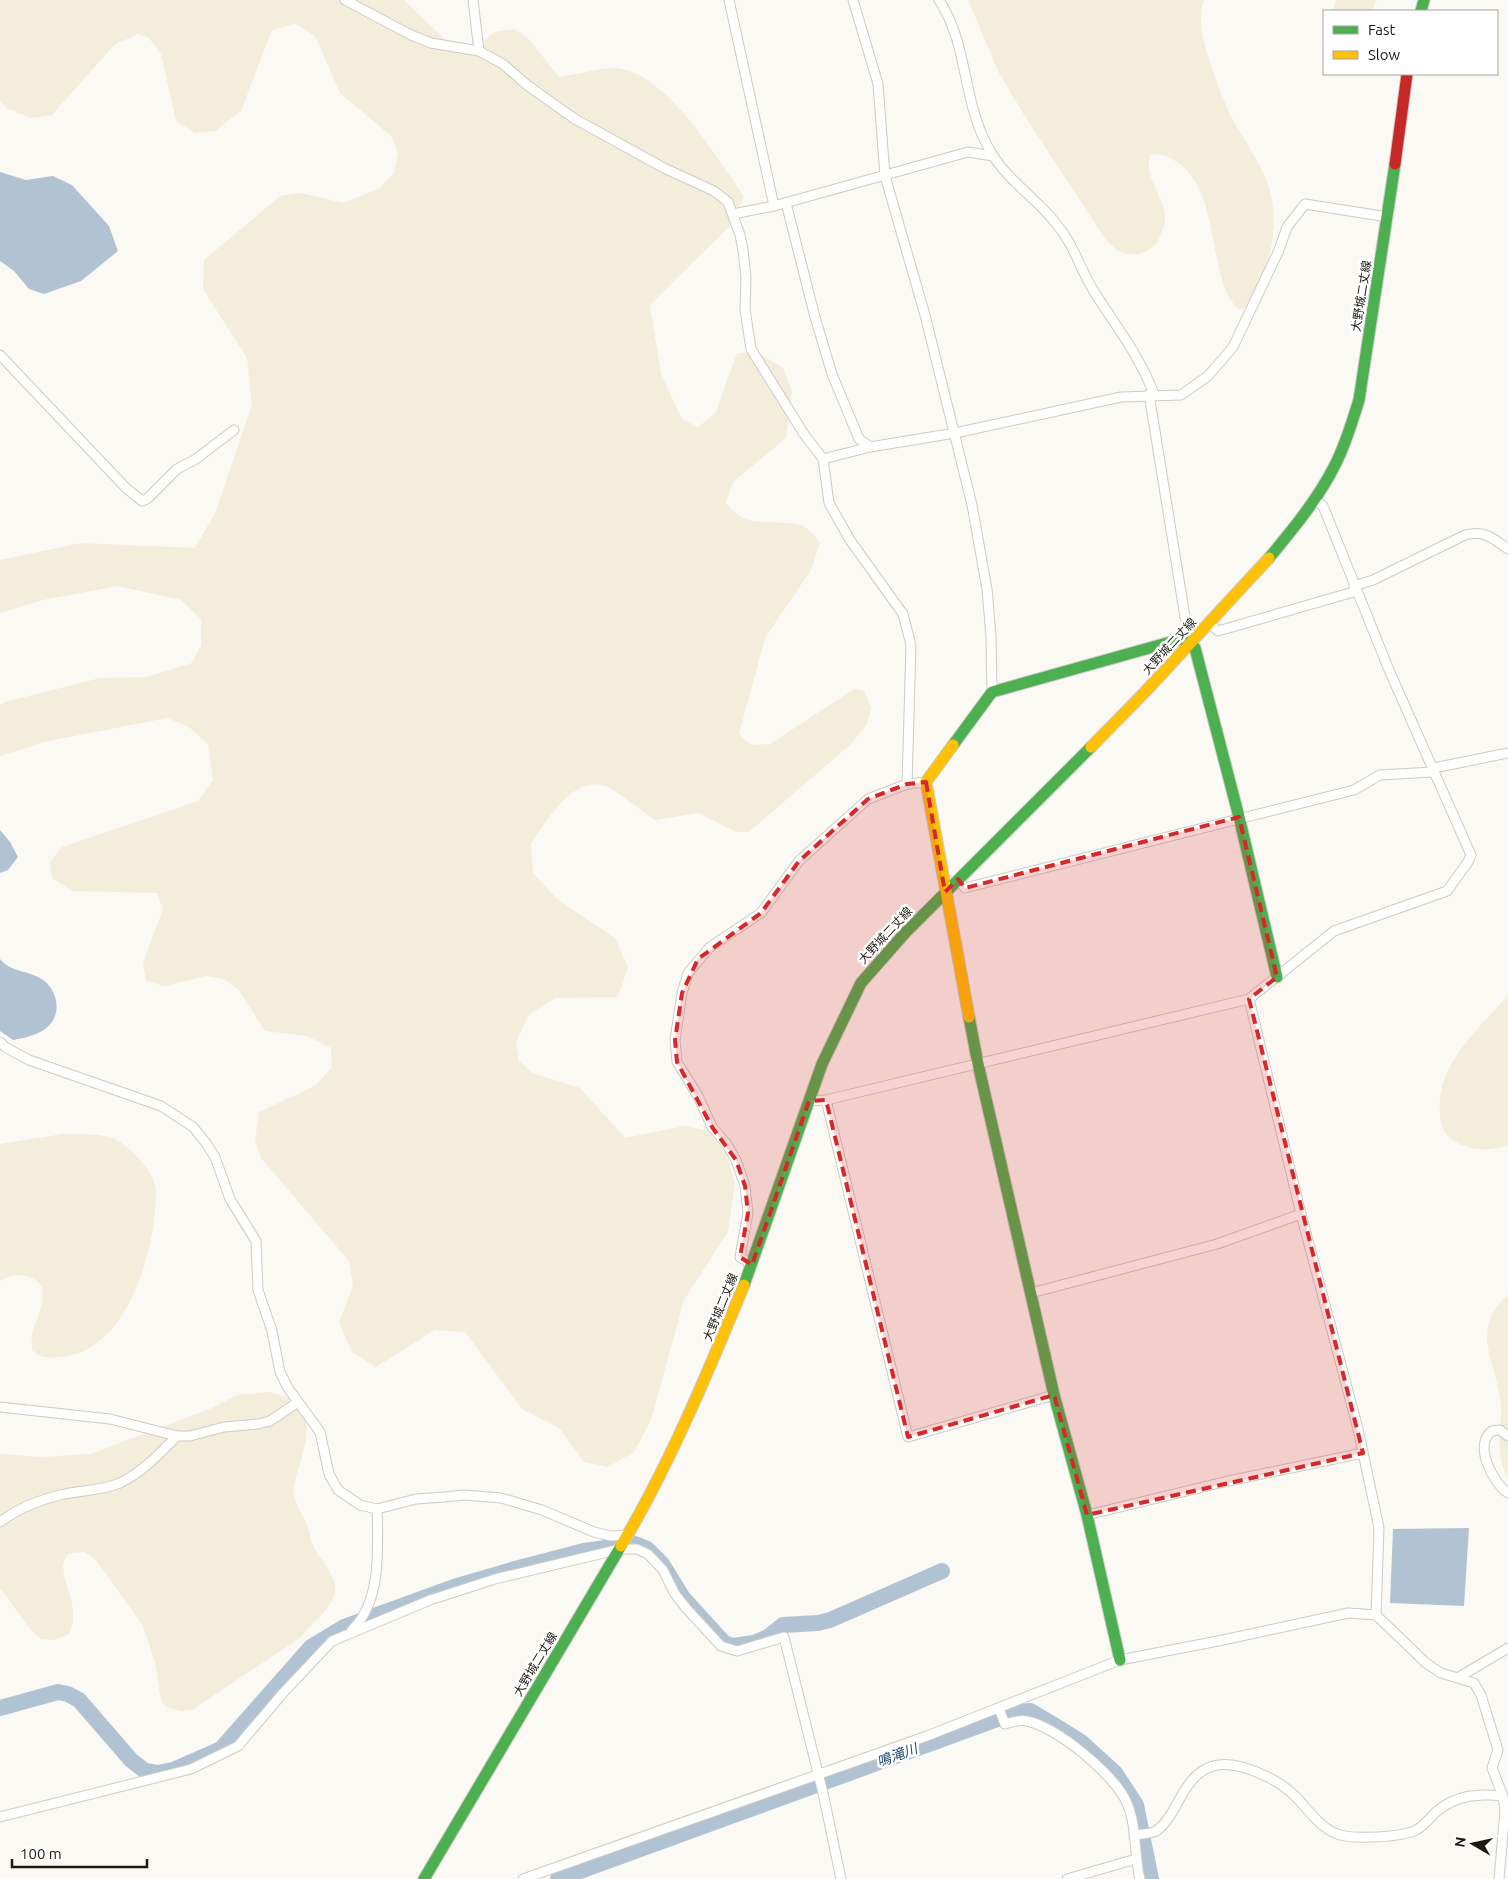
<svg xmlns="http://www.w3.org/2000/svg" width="1508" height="1879" font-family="Ubuntu,'Noto Sans JP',sans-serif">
<rect width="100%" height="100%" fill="#faf9f4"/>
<g fill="#f3eddb">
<path d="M0,0H404L459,53L472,52L494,32L514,29L528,38L559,77C576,75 595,69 613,68C664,68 717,158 744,196L733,223L650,305L661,374L682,419L698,427L715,414L737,353L757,352L783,368L792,392L786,438L733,482L726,502C743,531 772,518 800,525C807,526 815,537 820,542L811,570L765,638L739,734L751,745L770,744L854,689L864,691L871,708L867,724L851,744L749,832H736L698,813L655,820C640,810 625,797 610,788C575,770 548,820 531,843L533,873L557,899L615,938L628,967L618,997L556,998L529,1014L516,1043L519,1061L532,1073L580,1088L625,1138L685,1126L709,1131L725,1152L735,1183L728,1232L684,1300L651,1420L634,1452L608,1467L584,1462L559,1428L522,1409L465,1332L435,1330L376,1367L352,1352L339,1322L353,1286L349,1261L261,1158L255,1141L259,1112L315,1086L332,1067L331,1048L307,1036L265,1031L238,989L223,979L206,976L165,986L146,981L143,963L163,909L157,893L72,891L52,878L50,862L62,847L198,801L213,780L208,744L189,727L167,718L49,741L0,756V705L5,702L100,678L147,677L192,663L201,645V619L181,600L118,586L43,600L0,613V560L81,543L195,548L215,513L252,405L247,358L203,289L204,260L280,196L300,193L344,203L380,188L394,173L398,153L391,136L340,93L315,36L296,24L272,30L241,111L215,131L195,133L176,121L161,54L149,38L138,34L114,45L52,115L31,118L6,108L0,100Z"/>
<path d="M968,0H1204C1198,19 1202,34 1207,52C1214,76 1222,98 1233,120C1246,144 1265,168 1271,195C1278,225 1271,257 1260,285C1256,295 1252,309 1239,309C1205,282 1224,186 1172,159C1165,155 1158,153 1150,155C1142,182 1173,201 1163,229C1160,236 1159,241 1154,246C1146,252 1139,256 1129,254C1119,253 1113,247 1106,240L1026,118L999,73Z"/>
<path d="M1337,0H1377L1372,11H1332Z"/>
<path d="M1508,995V1145C1491,1151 1472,1151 1456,1142C1444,1135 1441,1128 1440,1114C1435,1065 1479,1029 1508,995Z"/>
<path d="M63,1134C80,1135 105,1132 120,1142C133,1150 148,1167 154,1182C158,1194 155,1208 154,1220C148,1270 121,1353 60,1357C49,1358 40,1359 32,1350C32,1345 31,1339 32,1334C36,1317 56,1285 29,1277C18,1274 10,1275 0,1281V1144Z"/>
<path d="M1508,1295V1477C1494,1455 1502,1430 1501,1406C1499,1365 1467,1330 1508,1295Z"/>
<path d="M268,1392C329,1402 302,1449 293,1489C294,1503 302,1512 307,1525C310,1532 310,1540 314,1547C321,1561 340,1579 334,1596C328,1612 310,1624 300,1638L192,1710L181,1711L166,1707L161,1701L155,1662L142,1624L95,1559L85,1552L69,1553C50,1573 85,1602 69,1634L54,1640L41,1639L31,1630L0,1588V1454L42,1457L91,1454L212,1408L237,1395Z"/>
</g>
<g fill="#b1c3d3">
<path d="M0,172L26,180L53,176L72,185L109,226L118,251L81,281L44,294L29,289L14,271L0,261Z"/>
<path d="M0,830L10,842L18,857L8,870L0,873Z"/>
<path d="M0,959C11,972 24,970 38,977C53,984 60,1002 55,1016C49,1033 29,1037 13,1040L0,1031Z"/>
<path d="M1469,1528L1464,1606L1390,1603L1393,1529Z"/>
</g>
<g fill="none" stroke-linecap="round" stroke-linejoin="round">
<g stroke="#b1c3d3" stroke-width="16">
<path d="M0,1708L58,1692L68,1694L79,1700L131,1760L145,1771L157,1773L173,1770L221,1749L311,1647L344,1627L454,1587L515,1569L584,1551L635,1544L647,1549L662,1564L683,1598L724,1643L733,1646L754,1643L768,1637L783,1625L818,1623L830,1620L942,1571"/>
<path d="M558,1879L1014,1713L1030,1711L1062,1730L1081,1742L1115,1773L1136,1805L1151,1879"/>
</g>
<defs>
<g id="street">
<path d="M345,0L411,35L431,43L479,51L503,64L527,85L575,119L664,168L714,191L728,202L740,235L743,250L746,278L745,309L751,349L804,434L823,459L829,503L850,540L903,614L911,645L907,784"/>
<path d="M473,0L479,51"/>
<path d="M729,0L774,206"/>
<path d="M853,0L878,84L885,176L925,315L972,505L987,589L991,636L992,692"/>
<path d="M939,0C970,47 961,104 992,154C1008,180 1034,197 1054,221C1075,245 1079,268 1095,293C1117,328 1137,352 1153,391L1149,394L1186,623L1185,638"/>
<path d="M786,203L815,317L832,374L859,439L870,447"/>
<path d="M733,214L774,206L968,152L993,156"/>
<path d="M0,355L126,488L142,501L147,499L177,469L196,459L234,430"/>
<path d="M823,459L870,447L955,433L1121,397L1181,395L1208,376L1233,347L1279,250L1287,227L1305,204L1388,217"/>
<path d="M1354,586L1373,580L1465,535C1485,530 1492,538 1508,549"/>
<path d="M1209,623L1218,631L1357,591"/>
<path d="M1434,768L1508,753"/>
<path d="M958,879L965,888L1354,790L1380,775L1433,772"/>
<path d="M1249,999L1301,1214L1358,1429L1379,1528L1376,1615"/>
<path d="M0,1042L5,1047L29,1060L161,1106L193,1127L206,1143L215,1157L230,1199L256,1241L258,1290L272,1331L280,1372L288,1388L320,1432L329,1474L338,1490L360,1505L377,1509L416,1499L444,1497L464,1495L501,1498L542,1510L594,1532L611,1536L628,1535"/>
<path d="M826,1100L908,1437L1054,1395"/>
<path d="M809,1101L826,1100L1249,999L1334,931L1447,891L1468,862L1471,855L1389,670L1323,506L1315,500"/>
<path d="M752,1265L740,1257L748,1213L745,1186L736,1160L726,1143L712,1127L698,1096L677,1062L675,1040L682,993L688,973L710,947L761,913L799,861L868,799L907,784L926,782"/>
<path d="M1031,1293L1217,1244L1301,1214"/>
<path d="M0,1407L110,1419L177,1436H190L224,1427L258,1424L270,1421L298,1402"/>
<path d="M1508,1436L1500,1430L1492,1431C1473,1445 1493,1483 1508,1493"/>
<path d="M1087,1515L1228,1481L1363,1453"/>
<path d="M0,1522C17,1509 39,1500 60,1495C80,1490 101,1491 120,1483C143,1472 160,1453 177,1436"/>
<path d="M352,1630C382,1601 378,1547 377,1509"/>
<path d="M1459,1677L1508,1648"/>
<path d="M999,1709L1005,1724C1012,1722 1019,1719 1027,1721C1057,1727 1115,1775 1127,1803C1137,1826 1134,1855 1140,1879"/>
<path d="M0,1817L191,1769L238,1746L283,1693L332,1641L430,1600L495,1579L620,1549H637L648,1554L663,1570L675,1594L686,1608L721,1646L737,1651L784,1637L823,1793L841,1879"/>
<path d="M1134,1835C1140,1834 1151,1834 1156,1831C1179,1815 1181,1776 1213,1766C1237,1759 1278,1779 1295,1796C1308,1809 1320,1828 1337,1834C1352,1840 1403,1837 1416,1830C1423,1827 1430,1818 1436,1812C1456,1795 1477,1793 1503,1796"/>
<path d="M523,1879L927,1736L1120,1660L1223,1640L1348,1613L1376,1615L1426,1663L1441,1673L1474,1683L1481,1695L1498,1750L1492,1768L1503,1796L1505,1811L1499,1879"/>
<path d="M1067,1879L1136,1859"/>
</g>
<g id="fast">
<path d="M1421,11L1424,0"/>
<path d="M1269,558C1293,529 1318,499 1335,465C1346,444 1352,422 1359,400L1395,164"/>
<path d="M953,745L992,692L1185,638L1195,648L1239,817L1277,977"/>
<path d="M969,1017L978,1064L1054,1395L1087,1515L1120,1660"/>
<path d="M744,1285L822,1064L861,983L905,933L1091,747"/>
<path d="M424,1879L621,1546"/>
</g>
<g id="slow">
<path d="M953,745L926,782L969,1017"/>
<path d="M1091,747L1145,692L1269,558"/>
<path d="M621,1546C669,1466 708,1372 744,1285"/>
</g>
<path id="jam" d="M1395,164L1407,74"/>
</defs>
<use href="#street" stroke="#cdcbc6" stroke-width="11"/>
<use href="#fast" stroke="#cdcbc6" stroke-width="13"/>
<use href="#slow" stroke="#cdcbc6" stroke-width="13"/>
<use href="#jam" stroke="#cdcbc6" stroke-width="13"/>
<use href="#street" stroke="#fefefd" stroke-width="9"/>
<use href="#fast" stroke="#4caf50" stroke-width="11"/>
<use href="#slow" stroke="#ffc107" stroke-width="11"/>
<use href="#jam" stroke="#c62828" stroke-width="11"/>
</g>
<path fill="#d62828" fill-opacity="0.2" stroke="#d62828" stroke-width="4" stroke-dasharray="10 6" stroke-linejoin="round" d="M926,782L945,892L958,879L965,888L1239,817L1277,977L1249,999L1363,1453L1087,1515L1054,1395L908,1437L826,1100L809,1101L752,1265L740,1257L748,1213L745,1186L736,1160L712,1127L677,1062L675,1040L682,993L698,959L761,913L799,861L868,799L907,784Z"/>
<g text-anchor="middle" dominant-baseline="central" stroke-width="5" stroke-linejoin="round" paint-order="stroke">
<g font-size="12" fill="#1c1913" stroke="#fff">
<text transform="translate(1361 296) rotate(-81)">大野城二丈線</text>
<text transform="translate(1169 646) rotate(-47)">大野城二丈線</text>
<text transform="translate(885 935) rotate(-47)">大野城二丈線</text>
<text transform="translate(720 1307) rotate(-68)">大野城二丈線</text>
<text transform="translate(535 1664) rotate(-59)">大野城二丈線</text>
</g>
<g font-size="14" font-style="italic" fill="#1e486c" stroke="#fff">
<text transform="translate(897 1755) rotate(-20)">鳴滝川</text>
</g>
</g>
<rect x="1323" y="10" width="175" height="65" fill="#ffffff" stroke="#a4a3a1"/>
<rect x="1333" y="26" width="25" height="8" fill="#4caf50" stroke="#a4a3a1"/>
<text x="1368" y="35" font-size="15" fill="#1c1913">Fast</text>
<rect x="1333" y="51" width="25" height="8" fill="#ffc107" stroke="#a4a3a1"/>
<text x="1368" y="60" font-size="15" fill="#1c1913">Slow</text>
<g transform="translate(1473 1844) rotate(279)" stroke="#ffffff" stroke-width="4" paint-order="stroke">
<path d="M0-4L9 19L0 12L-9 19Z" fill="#1c1913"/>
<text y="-8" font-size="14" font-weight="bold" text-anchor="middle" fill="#1c1913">N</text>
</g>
<path d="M12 1859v8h135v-8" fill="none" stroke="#1c1913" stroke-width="2.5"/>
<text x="20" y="1859" font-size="15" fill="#1c1913" stroke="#ffffff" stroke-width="4" paint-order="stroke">100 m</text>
</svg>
